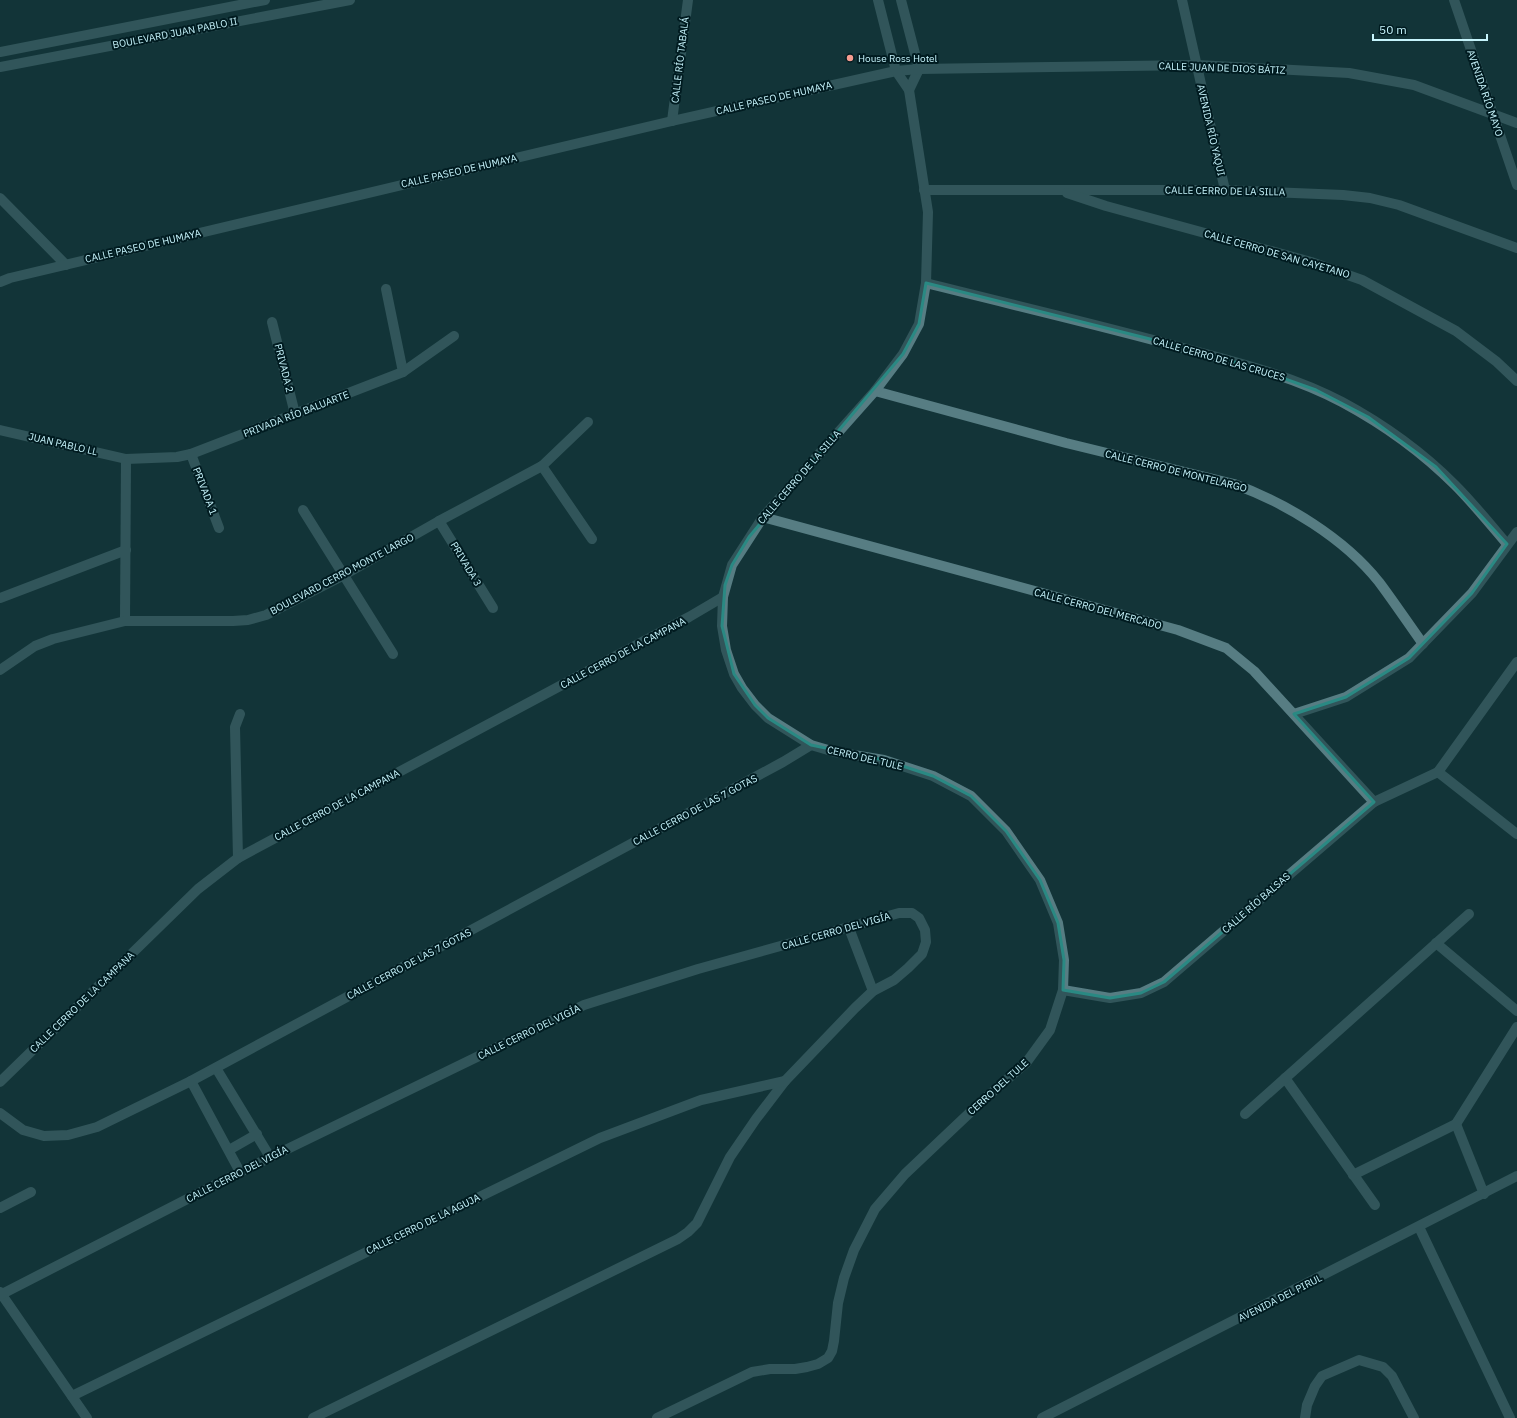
<svg xmlns="http://www.w3.org/2000/svg" width="1517" height="1418" font-family="'IBM Plex Sans',sans-serif">
<rect width="100%" height="100%" fill="#133438"/>
<g fill="none" stroke-linecap="round" stroke-linejoin="round">
<g stroke="#577d83" stroke-width="10">
<path d="M901,0L919,69L909,90"/>
<path d="M1182,0L1225,190"/>
<path d="M1454,0L1517,185"/>
<path d="M0,52L265,0"/>
<path d="M0,67L350,0"/>
<path d="M672,121L688,0"/>
<path d="M924,190H1225L1343,195L1370,198L1399,205L1517,248"/>
<path d="M1067,193L1106,206L1311,262L1362,280L1456,331L1497,362L1517,381"/>
<path d="M0,198L66,265"/>
<path d="M0,282L10,278L672,121L896,71L919,69L1197,65L1349,73L1414,85L1517,123"/>
<path d="M926,283C1013,305 1100,325 1187,349C1239,363 1293,376 1342,402C1383,424 1422,452 1455,485C1473,503 1490,524 1507,544"/>
<path d="M386,289L403,372"/>
<path d="M272,322L295,414"/>
<path d="M875,391L1066,443L1234,484C1286,503 1344,538 1379,582C1394,602 1408,623 1423,644"/>
<path d="M0,430L126,459L177,457L191,454L403,372L454,336"/>
<path d="M191,454L219,528"/>
<path d="M542,466L592,539"/>
<path d="M303,510L393,654"/>
<path d="M763,517L1178,630L1226,648L1254,671L1374,802"/>
<path d="M439,521L493,608"/>
<path d="M0,598L126,550"/>
<path d="M125,621L126,459"/>
<path d="M0,670L35,646L53,639L125,621H233L248,620L266,615L344,575L439,521L542,466L588,422"/>
<path d="M1294,714L1346,697L1409,658L1472,593L1517,532"/>
<path d="M1438,772L1517,834"/>
<path d="M238,858L235,727L240,714"/>
<path d="M849,928L873,991"/>
<path d="M1436,943L1517,1011"/>
<path d="M1063,990L1110,998L1141,993L1164,982L1374,802L1438,772L1517,662"/>
<path d="M216,1068L270,1157"/>
<path d="M1285,1078L1375,1205"/>
<path d="M191,1081L240,1172"/>
<path d="M0,1082L198,889L238,858L689,617L723,597"/>
<path d="M0,1113L23,1130L44,1136L68,1135L97,1127L191,1081L783,762L811,745"/>
<path d="M1245,1114L1469,914"/>
<path d="M1456,1124L1484,1194"/>
<path d="M229,1150L257,1134"/>
<path d="M1353,1175L1456,1124L1517,1027"/>
<path d="M0,1208L31,1192"/>
<path d="M1419,1227L1510,1418"/>
<path d="M0,1292L87,1418"/>
<path d="M2,1294L240,1172L584,1005L698,969L899,913H912L919,918L925,930L926,942L922,954L908,968L894,980L873,991L855,1008L785,1081L756,1119L730,1157L697,1223L688,1232L678,1239L313,1418"/>
<path d="M72,1396L600,1138L701,1100L785,1081"/>
<path d="M657,1418L752,1372L770,1369H795L807,1367L818,1364L828,1358L832,1351L834,1341L838,1303L844,1278L854,1250L875,1209L905,1174L980,1103L1026,1063L1050,1030L1063,990L1064,960L1058,923L1040,880L1006,831L971,796L933,776L884,760L835,752L811,745L768,718L755,705L742,688L734,674L726,650L722,626L723,597L732,565L763,517L875,391L903,354L919,324L926,283L928,212L909,90L896,71L878,0"/>
<path d="M1042,1418L1517,1176"/>
<path d="M1305,1418L1307,1405L1315,1386L1322,1376L1359,1360L1383,1367L1392,1376L1414,1418"/>
</g>
</g>
<path d="M0 0H1517V1418H0ZM926,283L1154,340L1249,366L1316,390L1368,417L1436,467L1507,544L1472,593L1409,658L1346,697L1294,714L1374,802L1164,982L1141,993L1110,998L1063,990L1064,960L1058,923L1040,880L1006,831L971,796L933,776L884,760L811,745L768,718L755,705L734,674L722,626L725,585L732,565L749,537L903,354L919,324Z" fill="#133438" fill-opacity=".55" fill-rule="evenodd"/>
<path fill="none" stroke="#2a8983" stroke-width="3" stroke-linejoin="round" d="M926,283L1154,340L1249,366L1316,390L1368,417L1436,467L1507,544L1472,593L1409,658L1346,697L1294,714L1374,802L1164,982L1141,993L1110,998L1063,990L1064,960L1058,923L1040,880L1006,831L971,796L933,776L884,760L811,745L768,718L755,705L734,674L722,626L725,585L732,565L749,537L903,354L919,324Z"/>
<circle fill="#f59c90" stroke="#001b20" stroke-width="1.5" cx="850" cy="58" r="4"/>
<g text-anchor="middle" dominant-baseline="central" stroke-width="4" stroke-linejoin="round" paint-order="stroke">
<g font-size="10" fill="#c6f4fc" stroke="#001b20">
<text transform="translate(175 33) rotate(-11)">BOULEVARD JUAN PABLO II</text>
<text transform="translate(680 60) rotate(-83)">CALLE RÍO TABALÁ</text>
<text transform="translate(1222 68) rotate(2)">CALLE JUAN DE DIOS BÁTIZ</text>
<text transform="translate(1485 93) rotate(71)">AVENIDA RÍO MAYO</text>
<text transform="translate(774 98) rotate(-13)">CALLE PASEO DE HUMAYA</text>
<text transform="translate(1211 130) rotate(77)">AVENIDA RÍO YAQUI</text>
<text transform="translate(459 171) rotate(-13)">CALLE PASEO DE HUMAYA</text>
<text transform="translate(1225 191) rotate(1)">CALLE CERRO DE LA SILLA</text>
<text transform="translate(143 246) rotate(-13)">CALLE PASEO DE HUMAYA</text>
<text transform="translate(1277 254) rotate(16)">CALLE CERRO DE SAN CAYETANO</text>
<text transform="translate(1219 359) rotate(16)">CALLE CERRO DE LAS CRUCES</text>
<text transform="translate(284 368) rotate(76)">PRIVADA 2</text>
<text transform="translate(296 414) rotate(-21)">PRIVADA RÍO BALUARTE</text>
<text transform="translate(63 444) rotate(13)">JUAN PABLO LL</text>
<text transform="translate(1176 471) rotate(14)">CALLE CERRO DE MONTELARGO</text>
<text transform="translate(799 477) rotate(-49)">CALLE CERRO DE LA SILLA</text>
<text transform="translate(205 491) rotate(69)">PRIVADA 1</text>
<text transform="translate(466 564) rotate(59)">PRIVADA 3</text>
<text transform="translate(342 574) rotate(-28)">BOULEVARD CERRO MONTE LARGO</text>
<text transform="translate(1098 609) rotate(15)">CALLE CERRO DEL MERCADO</text>
<text transform="translate(623 653) rotate(-28)">CALLE CERRO DE LA CAMPANA</text>
<text transform="translate(865 758) rotate(13)">CERRO DEL TULE</text>
<text transform="translate(337 805) rotate(-28)">CALLE CERRO DE LA CAMPANA</text>
<text transform="translate(695 810) rotate(-28)">CALLE CERRO DE LAS 7 GOTAS</text>
<text transform="translate(1256 903) rotate(-41)">CALLE RÍO BALSAS</text>
<text transform="translate(836 931) rotate(-16)">CALLE CERRO DEL VIGÍA</text>
<text transform="translate(409 964) rotate(-28)">CALLE CERRO DE LAS 7 GOTAS</text>
<text transform="translate(82 1002) rotate(-44)">CALLE CERRO DE LA CAMPANA</text>
<text transform="translate(529 1032) rotate(-26)">CALLE CERRO DEL VIGÍA</text>
<text transform="translate(998 1087) rotate(-42)">CERRO DEL TULE</text>
<text transform="translate(237 1174) rotate(-27)">CALLE CERRO DEL VIGÍA</text>
<text transform="translate(423 1224) rotate(-26)">CALLE CERRO DE LA AGUJA</text>
<text transform="translate(1280 1298) rotate(-27)">AVENIDA DEL PIRUL</text>
</g>
<g font-size="10" fill="#c6f4fc" stroke="#001b20" text-anchor="start">
<text x="858" y="58">House Ross Hotel</text>
</g>
</g>
<path d="M1373 34v6h114v-6" fill="none" stroke="#c6f4fc" stroke-width="2"/>
<text x="1379" y="34" font-size="12" fill="#c6f4fc" stroke="#001b20" stroke-width="3" paint-order="stroke">50 m</text>
</svg>
